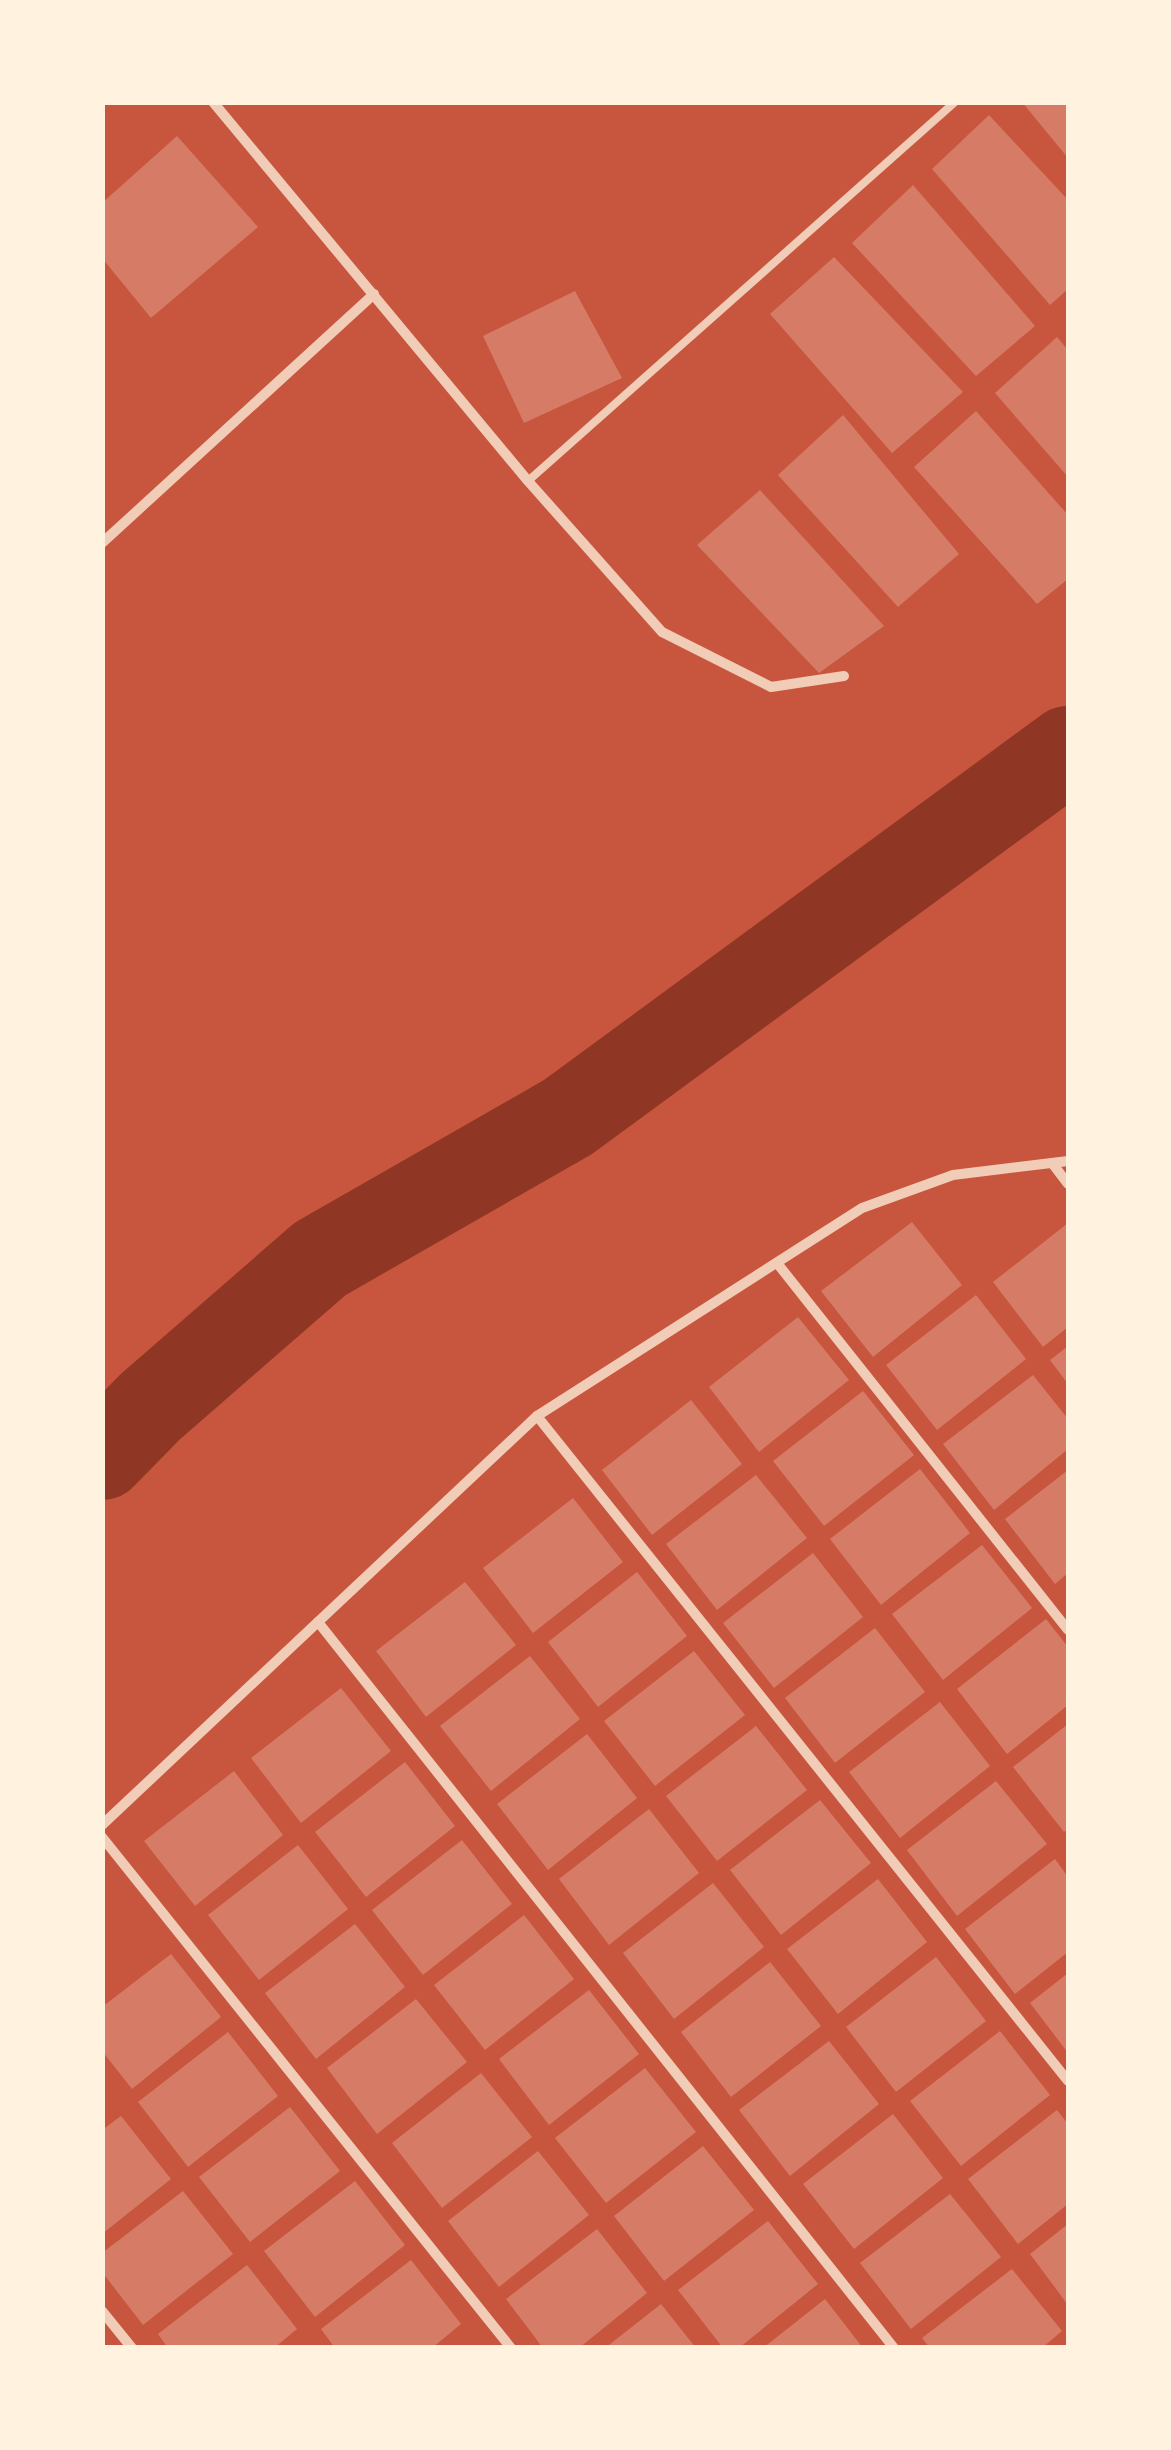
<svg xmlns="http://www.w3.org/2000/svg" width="1171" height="2450" font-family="'Exo 2',sans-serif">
<rect width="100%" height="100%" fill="#c8553d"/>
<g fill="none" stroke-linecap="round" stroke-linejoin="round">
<path stroke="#8f3625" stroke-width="88" d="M102,1456L150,1407L320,1259L568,1117L1068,750"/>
</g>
<g fill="#d67c66">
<path d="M1022,102H1068V158Z"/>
<path d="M989,115L1068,200V289L1050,305L932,169Z"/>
<path d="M177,136L258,227L151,318L102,258V203Z"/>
<path d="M913,185L1035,326L976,376L852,243Z"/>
<path d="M834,257L963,392L892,453L770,314Z"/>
<path d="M575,291L622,378L524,423L483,336Z"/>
<path d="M1057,337L1068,350V477L995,393Z"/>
<path d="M976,411L1068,515V579L1037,604L914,467Z"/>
<path d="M843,415L959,554L898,607L778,475Z"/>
<path d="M760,490L884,626L819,673L697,545Z"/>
<path d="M912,1222L962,1285L873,1357L821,1291Z"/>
<path d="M1068,1223V1327L1043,1347L993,1282Z"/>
<path d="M976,1295L1026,1359L937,1430L886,1365Z"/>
<path d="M798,1317L849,1380L759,1452L709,1387Z"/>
<path d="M1068,1346V1384L1050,1360Z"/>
<path d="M1033,1375L1068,1419V1449L994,1510L943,1444Z"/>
<path d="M863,1391L914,1455L824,1526L773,1461Z"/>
<path d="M691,1400L742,1464L652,1535L602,1470Z"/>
<path d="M920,1469L970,1533L881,1605L830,1539Z"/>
<path d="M1068,1470V1573L1055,1584L1005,1519Z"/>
<path d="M756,1475L807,1538L717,1610L666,1544Z"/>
<path d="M573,1498L623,1562L533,1633L483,1568Z"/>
<path d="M982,1545L1032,1608L943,1680L892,1614Z"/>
<path d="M813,1553L863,1617L774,1688L723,1623Z"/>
<path d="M637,1572L687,1636L598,1707L548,1642Z"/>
<path d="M465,1582L516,1645L426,1717L376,1651Z"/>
<path d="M1046,1619L1068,1647V1705L1007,1754L957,1689Z"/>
<path d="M875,1628L925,1692L835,1763L785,1698Z"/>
<path d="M694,1651L745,1715L655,1786L604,1721Z"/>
<path d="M530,1656L580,1719L491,1791L440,1726Z"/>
<path d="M341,1688L391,1751L301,1823L251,1758Z"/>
<path d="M940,1702L990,1766L900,1838L849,1772Z"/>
<path d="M1068,1724V1829L1064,1832L1013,1767Z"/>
<path d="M756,1726L807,1790L717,1861L666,1796Z"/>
<path d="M587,1734L637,1798L548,1870L497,1804Z"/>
<path d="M405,1762L455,1826L366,1897L315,1832Z"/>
<path d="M234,1771L283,1835L195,1906L144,1841Z"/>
<path d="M996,1781L1047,1844L957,1916L907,1850Z"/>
<path d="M820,1800L871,1863L781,1935L730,1870Z"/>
<path d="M649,1809L699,1873L609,1945L559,1879Z"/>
<path d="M462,1840L512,1904L423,1975L372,1910Z"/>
<path d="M298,1845L348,1909L259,1980L208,1915Z"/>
<path d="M1055,1859L1068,1877V1952L1015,1994L965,1929Z"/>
<path d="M878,1879L927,1942L838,2014L787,1949Z"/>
<path d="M713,1883L764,1947L674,2019L623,1953Z"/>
<path d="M524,1915L574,1979L485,2050L434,1985Z"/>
<path d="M355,1924L405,1987L316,2059L265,1993Z"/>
<path d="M171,1954L221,2017L132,2089L102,2051V2007Z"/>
<path d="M936,1957L986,2021L896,2092L846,2027Z"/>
<path d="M770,1962L821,2026L731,2097L681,2032Z"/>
<path d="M1068,1973V2053L1030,2003Z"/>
<path d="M589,1990L639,2054L549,2125L499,2059Z"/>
<path d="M416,1999L467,2062L377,2134L327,2068Z"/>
<path d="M1000,2031L1050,2095L961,2166L910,2101Z"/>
<path d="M228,2032L278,2096L188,2167L138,2102Z"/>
<path d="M829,2041L879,2104L790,2176L739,2110Z"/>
<path d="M645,2068L696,2132L606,2203L555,2138Z"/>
<path d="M481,2073L532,2137L442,2208L392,2143Z"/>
<path d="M290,2107L340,2171L250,2242L199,2177Z"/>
<path d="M1057,2110L1068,2124V2204L1018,2244L968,2179Z"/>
<path d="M893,2114L943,2178L854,2249L803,2184Z"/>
<path d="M121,2116L171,2179L102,2234V2130Z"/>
<path d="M703,2146L754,2210L664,2281L614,2216Z"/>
<path d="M538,2151L589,2215L499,2287L448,2221Z"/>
<path d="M355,2181L405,2245L315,2317L264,2251Z"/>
<path d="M183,2191L233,2254L143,2325L102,2272V2253Z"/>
<path d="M950,2194L1001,2257L911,2329L860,2263Z"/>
<path d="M768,2221L818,2284L739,2348H723L678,2290Z"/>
<path d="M1068,2224V2305L1030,2254Z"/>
<path d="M597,2229L647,2293L579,2348H543L506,2299Z"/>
<path d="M411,2260L461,2324L432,2348H335L321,2329Z"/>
<path d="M247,2265L297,2329L274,2348H168L158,2334Z"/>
<path d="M1012,2269L1062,2331L1042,2348H930L922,2338Z"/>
<path d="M825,2299L863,2348H763Z"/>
<path d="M661,2304L696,2348H605Z"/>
</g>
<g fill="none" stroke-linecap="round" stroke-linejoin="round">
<path stroke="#f1ccb7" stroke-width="8" d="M528,481L955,102"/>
<g stroke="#f1ccb7" stroke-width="10">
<path d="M213,102L528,481L662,632L771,687L844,676"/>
<path d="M102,543L374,294"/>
<path d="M1052,1163L1068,1184"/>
<path d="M777,1263L1068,1630"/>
<path d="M537,1416L1068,2081"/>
<path d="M318,1622L894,2348"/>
<path d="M102,1825L537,1416L862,1208L953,1175L1068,1161"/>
<path d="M102,1837L511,2348"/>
<path d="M102,2311L132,2348"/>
</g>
</g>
<rect width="1171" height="2450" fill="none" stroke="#fff3e0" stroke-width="210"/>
</svg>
